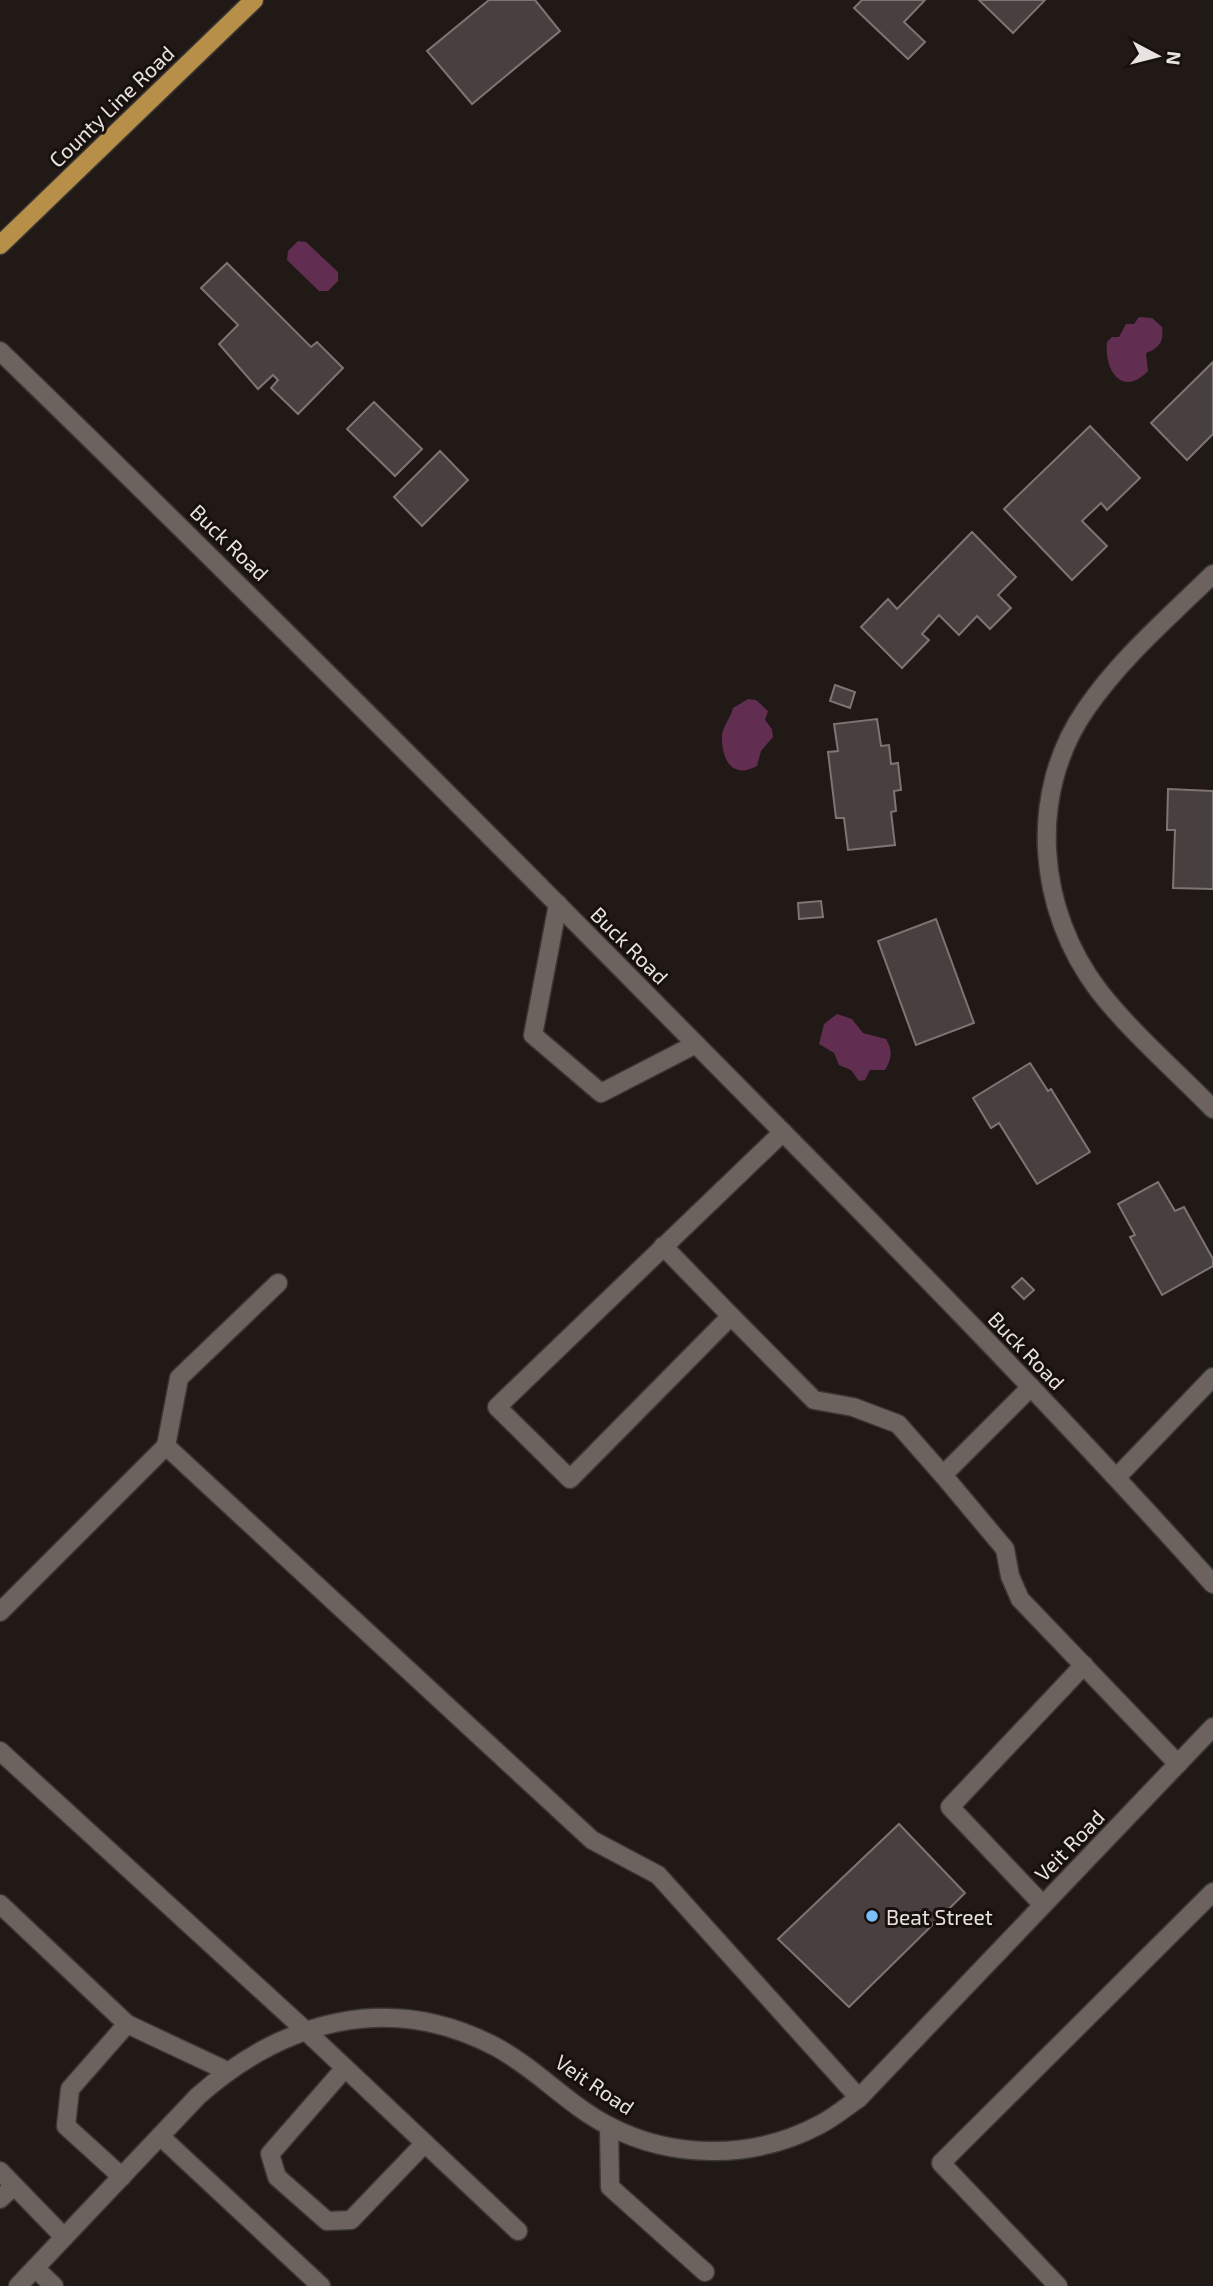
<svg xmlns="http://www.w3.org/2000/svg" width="1213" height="2286" font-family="'Exo 2',sans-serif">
<rect width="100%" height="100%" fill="#201916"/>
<g fill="#612d50">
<path d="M298,241L306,242L338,272V281L328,291H319L287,260L288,251Z"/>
<path d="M1139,317L1152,318L1162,327C1164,341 1160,348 1146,353L1148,371C1122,398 1104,370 1107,342L1112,337H1119L1126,324H1134Z"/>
<path d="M748,699L756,700L768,711L765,720L772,729L773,737L761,751L757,766C731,780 721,758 722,735C723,726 731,717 733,708Z"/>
<path d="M837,1014L852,1019L863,1033L886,1039C893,1051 892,1058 885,1070H870L865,1080L859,1081L851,1070L839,1065L834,1053L819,1044L824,1024Z"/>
</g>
<g fill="#483f3f" stroke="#7e7474" stroke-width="2">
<path d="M489,0H535L560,31L472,104L427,51Z"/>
<path d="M862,0H925L904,22L925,42L908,59L854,8Z"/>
<path d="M979,0H1045L1013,33Z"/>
<path d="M227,263L311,347L317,342L343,368L298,414L271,388L278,380L273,375L258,389L219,344L238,325L201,288Z"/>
<path d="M1213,362V434L1187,460L1151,423Z"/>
<path d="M374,402L422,449L395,476L347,429Z"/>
<path d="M1090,426L1140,478L1107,510L1101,503L1082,521L1107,546L1072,580L1004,509Z"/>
<path d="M440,451L468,480L422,526L394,497Z"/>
<path d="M972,532L1016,577L998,595L1011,608L990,629L977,616L959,635L939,615L922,634L929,640L902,668L861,627L888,599L897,609Z"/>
<path d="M835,685L855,692L850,708L830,701Z"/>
<path d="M877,719L881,746L889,745L891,764L898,763L901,790L894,791L896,811L891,812L895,845L848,850L844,818H836L828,752L838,751L834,724Z"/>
<path d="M1168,789L1213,791V889L1173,888L1175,830H1167Z"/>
<path d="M821,901L823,917L799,919L798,903Z"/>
<path d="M936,919L974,1023L916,1045L878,941Z"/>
<path d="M1030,1063L1048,1091L1051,1089L1090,1152L1037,1184L999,1123L991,1128L973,1098Z"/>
<path d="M1158,1182L1175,1211L1184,1207L1213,1259V1266L1162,1295L1130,1237L1135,1235L1118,1204Z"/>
<path d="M1022,1278L1034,1290L1024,1299L1012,1287Z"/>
<path d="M899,1824L965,1893L849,2007L778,1939Z"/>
</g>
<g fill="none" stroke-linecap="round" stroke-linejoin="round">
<defs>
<g id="minor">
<path d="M0,351C229,573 454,799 678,1026C859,1209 1041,1392 1213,1584"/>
<path d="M1213,574C1169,617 1121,658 1086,709C1027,794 1037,910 1099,991C1130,1031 1177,1072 1213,1109"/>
<path d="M558,904L533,1035L601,1093L696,1044"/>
<path d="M663,1246L731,1316L570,1479L497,1407L783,1132"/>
<path d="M731,1316L814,1400L853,1407L898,1424L943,1475L1031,1387"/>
<path d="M166,1446L179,1378L278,1283"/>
<path d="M943,1475L1005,1549L1010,1576L1020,1599L1178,1764"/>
<path d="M1117,1477L1213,1377"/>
<path d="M0,1612L166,1446L592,1840L658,1875L859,2098"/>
<path d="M0,1751L306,2031L518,2231"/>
<path d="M0,1904L127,2024L227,2071"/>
<path d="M1043,1905L950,1807L1084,1665"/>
<path d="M345,2068L270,2154L277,2177L327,2221L351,2220L425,2143"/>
<path d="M609,2126L610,2187L705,2272"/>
<path d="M160,2136L321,2286"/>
<path d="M0,2171L64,2237"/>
<path d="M122,2177L66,2126L70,2089L127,2024"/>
<path d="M0,2199L14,2186"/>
<path d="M35,2268L54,2286"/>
<path d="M18,2286L198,2096C284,2020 390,1991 496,2047C537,2069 568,2105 609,2126C674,2160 755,2159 819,2125C833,2118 846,2107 859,2098L1213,1727"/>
<path d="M1058,2286L941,2163L1213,1892"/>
</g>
<path id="major" d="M0,245L254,0"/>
</defs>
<use href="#minor" stroke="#3a3634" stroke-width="21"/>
<use href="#major" stroke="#3a3634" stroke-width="21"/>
<use href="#minor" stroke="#6c635f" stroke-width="18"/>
<use href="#major" stroke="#b88f48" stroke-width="18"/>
</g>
<circle fill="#7abff8" stroke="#17100d" stroke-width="2.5" cx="872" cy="1916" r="7"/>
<g text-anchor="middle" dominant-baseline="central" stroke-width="6" stroke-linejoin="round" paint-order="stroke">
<g font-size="21" fill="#e8e3e1" stroke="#17100d">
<text transform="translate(111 106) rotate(-44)">County Line Road</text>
<text transform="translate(230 542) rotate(44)">Buck Road</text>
<text transform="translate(630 945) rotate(45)">Buck Road</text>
<text transform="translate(1027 1350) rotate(46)">Buck Road</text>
<text transform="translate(1069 1845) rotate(-46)">Veit Road</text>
<text transform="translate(595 2084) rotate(34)">Veit Road</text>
</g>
<g font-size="21" fill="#e8e3e1" stroke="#17100d" text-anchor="start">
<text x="886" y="1916">Beat Street</text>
</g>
</g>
<g transform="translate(1157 56) rotate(97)" stroke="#17100d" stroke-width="5" paint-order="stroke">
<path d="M0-5L12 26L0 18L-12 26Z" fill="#e8e3e1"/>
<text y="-10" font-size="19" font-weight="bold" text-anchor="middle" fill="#e8e3e1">N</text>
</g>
</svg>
